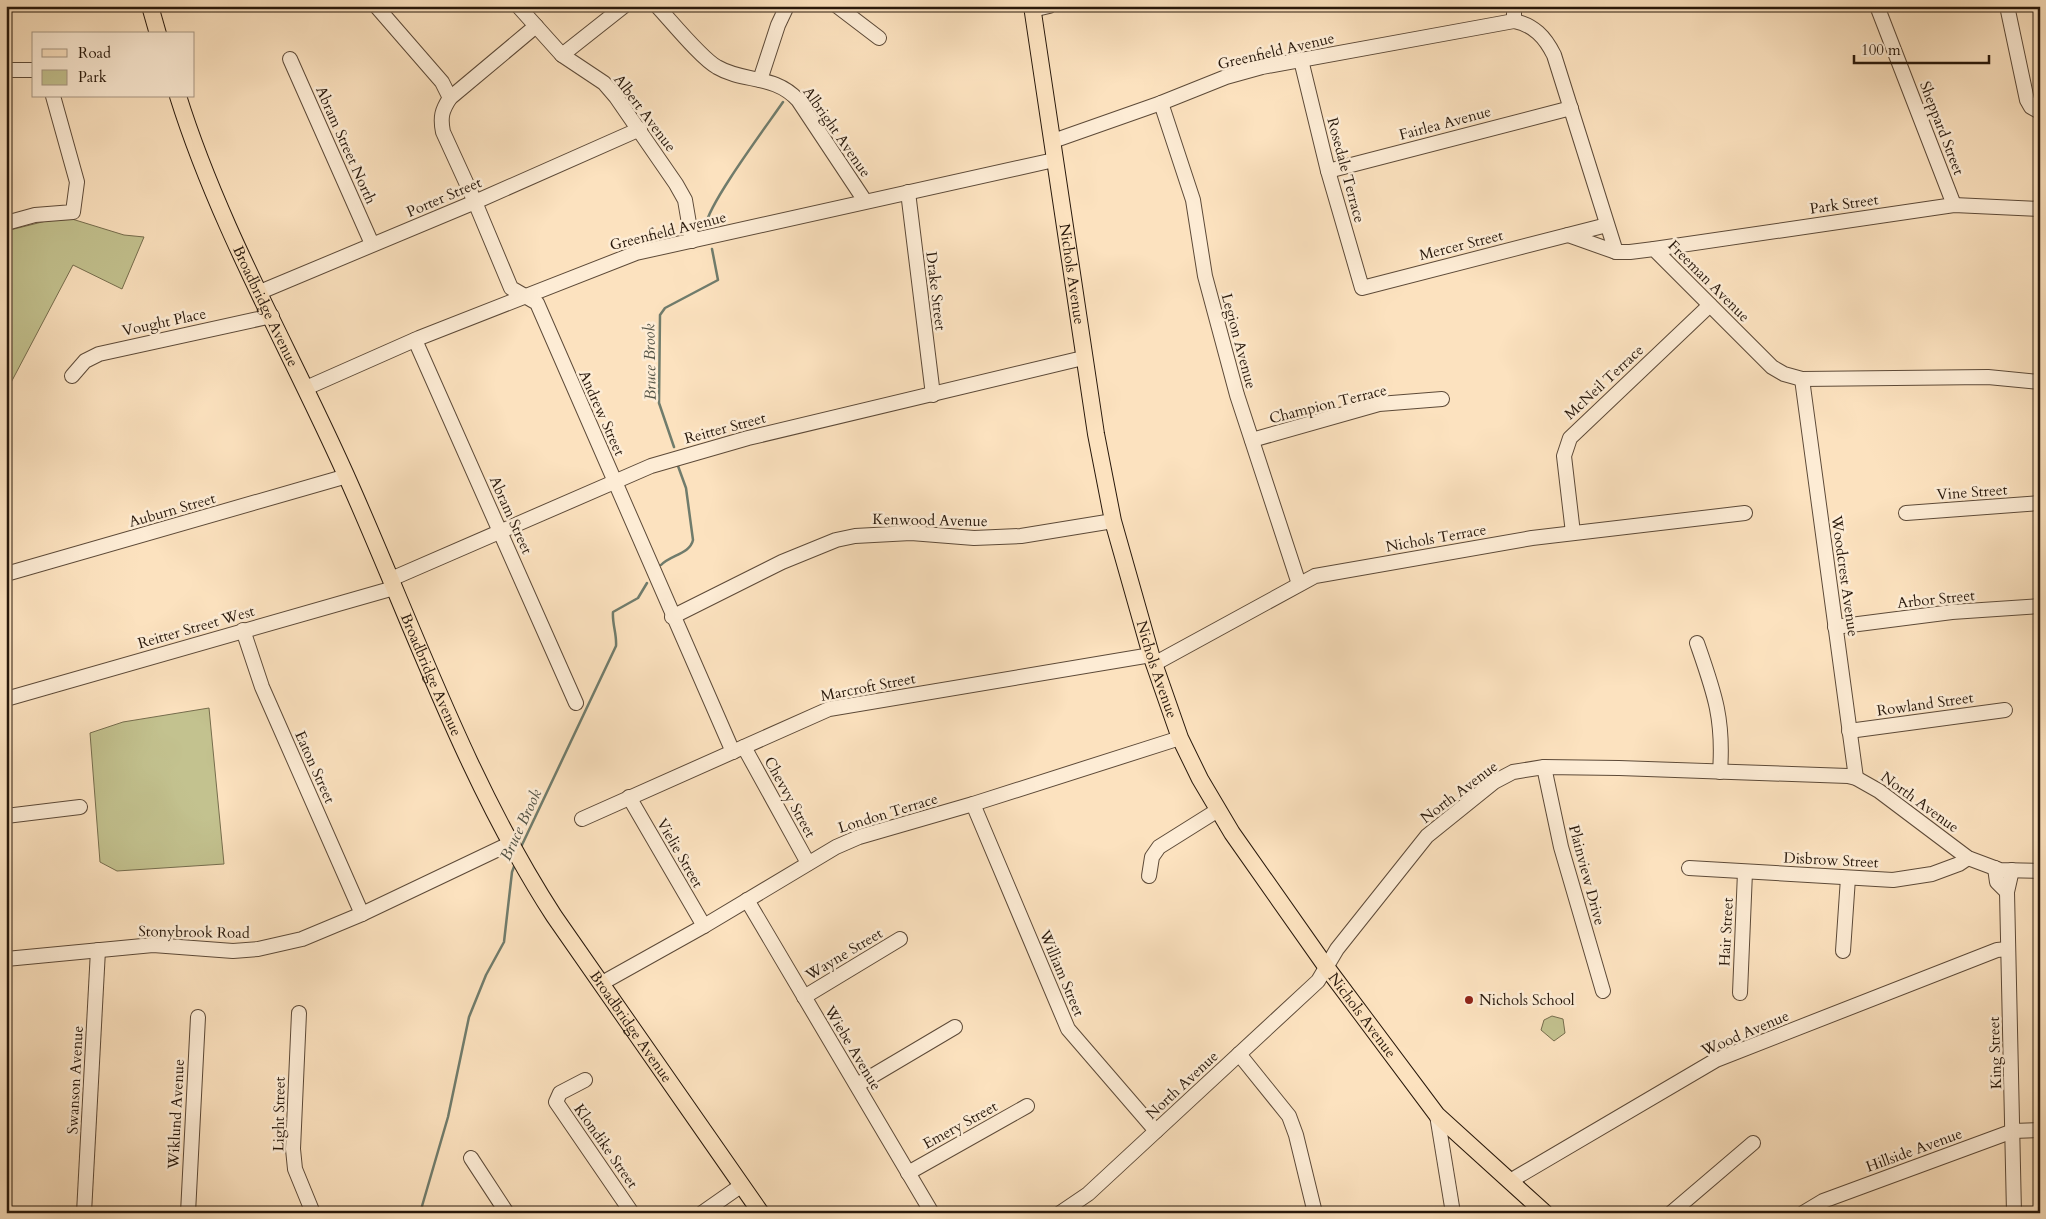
<svg xmlns="http://www.w3.org/2000/svg" width="2046" height="1219" font-family="Cardo,serif">
<rect width="100%" height="100%" fill="#fce2bf"/>
<filter id="stains"><feTurbulence type="fractalNoise" baseFrequency=".004" numOctaves="4"/><feColorMatrix values="0 0 0 0 .2 0 0 0 0 .09 0 0 0 0 .02 0 0 0 .5 -.17"/></filter>
<radialGradient id="worn" r=".72"><stop offset=".6" stop-color="#630" stop-opacity="0"/><stop offset="1" stop-color="#630" stop-opacity=".3"/></radialGradient>
<g fill="#c3c28f" stroke="#766d4d">
<path d="M72,219L124,235L144,237L122,289L73,265L6,392V231L46,221Z"/>
<path d="M209,708L224,864L117,871L100,862L90,733L123,722Z"/>
<path d="M1552,1016L1563,1019L1565,1033L1554,1041L1541,1030L1544,1020Z"/>
</g>
<g fill="none" stroke-linecap="round" stroke-linejoin="round">
<g stroke="#707c6c" stroke-width="2.5">
<path d="M706,225C708,204 768,124 783,102"/>
<path d="M674,447L659,403L660,315L665,308L718,280L712,249"/>
<path d="M661,565C670,555 690,554 693,540L686,488L678,466"/>
<path d="M521,847L616,646C617,634 612,624 613,612L638,598L647,583"/>
<path d="M420,1213L448,1117L469,1017L486,975L504,942L512,872L515,864"/>
</g>
<defs>
<g id="minor">
<path d="M376,6L442,82L450,98"/>
<path d="M518,6L562,55L604,83L616,97L676,184L685,200L692,241"/>
<path d="M657,6C671,21 702,59 717,67C744,83 774,74 798,100L865,201"/>
<path d="M837,6L879,38"/>
<path d="M1514,6V21C1534,25 1545,37 1554,55L1616,252H1630L1654,249L1772,367L1784,374L1802,379L1988,377L2040,382"/>
<path d="M1877,6L1954,205"/>
<path d="M2007,6L2027,100L2031,107L2040,112"/>
<path d="M1032,10L1049,6"/>
<path d="M536,26L450,98C442,110 440,117 443,132L475,202L511,288L537,303L733,752"/>
<path d="M562,55L624,6"/>
<path d="M290,59L372,244"/>
<path d="M1301,60L1328,171L1362,288L1607,225"/>
<path d="M6,70H34"/>
<path d="M760,80L778,25L787,6"/>
<path d="M1161,103L1193,200L1205,276L1237,395L1299,584"/>
<path d="M1053,141L1161,103L1226,77L1262,67L1514,21"/>
<path d="M1328,171L1571,108"/>
<path d="M908,192L933,395"/>
<path d="M6,223L35,215L73,212L77,182L53,96"/>
<path d="M1568,235L1616,252"/>
<path d="M1654,249L1954,205L2040,209"/>
<path d="M260,292L475,202L640,129"/>
<path d="M415,340L576,703"/>
<path d="M72,376L85,361L99,354L272,316"/>
<path d="M1802,379L1856,778"/>
<path d="M306,388L419,338L636,253L1054,160"/>
<path d="M1252,440L1379,404L1442,399"/>
<path d="M1906,513L2040,503"/>
<path d="M1573,533L1564,456L1570,438L1710,305"/>
<path d="M6,574L347,476"/>
<path d="M391,579L651,466L748,438L1083,358"/>
<path d="M672,617L782,562L836,540L855,536L911,533L974,538L1021,536L1113,521"/>
<path d="M1835,627L1952,612L2040,606"/>
<path d="M243,630L262,687L362,914"/>
<path d="M1697,643C1714,692 1724,718 1720,772"/>
<path d="M1154,664L1315,576L1532,538L1745,513"/>
<path d="M6,699L394,588"/>
<path d="M1849,731L2005,710"/>
<path d="M744,747L808,863"/>
<path d="M1544,767L1561,847L1603,991"/>
<path d="M629,797L704,926"/>
<path d="M973,804L1068,1029L1156,1131"/>
<path d="M6,816L80,807"/>
<path d="M582,819L829,709L1151,655"/>
<path d="M1689,868L1893,880L1932,874L1959,864L1968,858"/>
<path d="M1995,868L1997,882L2007,892"/>
<path d="M2012,870L2007,892L2014,1213"/>
<path d="M1149,876L1152,857L1159,847L1218,810"/>
<path d="M747,900L932,1213"/>
<path d="M1843,951L1848,878"/>
<path d="M6,959L153,945L233,951L258,949L302,939L362,914L509,844"/>
<path d="M602,983L704,926L836,847L859,837L973,804L1180,738"/>
<path d="M1740,993L1745,872"/>
<path d="M804,997L900,939"/>
<path d="M299,1013L293,1149L295,1169L313,1213"/>
<path d="M1239,1054L1289,1116L1296,1135L1315,1213"/>
<path d="M585,1080L560,1093L556,1102L632,1213"/>
<path d="M857,1085L955,1027"/>
<path d="M1437,1115L1453,1213"/>
<path d="M471,1158L507,1213"/>
<path d="M908,1173L1027,1106"/>
<path d="M1510,1181L1716,1060L1997,950L2008,949"/>
<path d="M84,1213L98,950"/>
<path d="M188,1213L198,1017"/>
<path d="M702,1213L742,1185"/>
<path d="M1060,1213L1088,1194L1318,981L1337,949L1427,836L1494,782L1513,772L1544,767L1619,768L1848,776L1856,778L1879,791L1968,858L2000,870L2040,871"/>
<path d="M1671,1213L1753,1143"/>
<path d="M1803,1213L1823,1201L2013,1131L2040,1130"/>
</g>
<g id="major">
<path d="M150,6L158,34"/>
<path id="s1" d="M1032,6L1096,434L1113,521L1151,655L1180,738L1200,779L1232,833L1327,968L1437,1115L1545,1213"/>
<path id="s2" d="M178,96C219,227 289,348 345,473C412,622 465,779 554,916L761,1213"/>
</g>
</defs>
<use href="#minor" stroke="#5d4a38" stroke-width="16"/>
<use href="#major" stroke="#28180b" stroke-width="18"/>
<use href="#minor" stroke="#fdecd5" stroke-width="14"/>
<use href="#major" stroke="#fce2bf" stroke-width="16"/>
</g>
<circle fill="#8f2418" stroke="#fdecd5" stroke-width="2" cx="1469" cy="1000" r="5"/>
<g text-anchor="middle" dominant-baseline="central" stroke-width="5" stroke-linejoin="round" paint-order="stroke">
<g font-size="15" fill="#28180b" stroke="#fdecd5">
<text transform="translate(1276 51) rotate(-13)">Greenfield Avenue</text>
<text transform="translate(645 113) rotate(53)">Albert Avenue</text>
<text transform="translate(1445 123) rotate(-15)">Fairlea Avenue</text>
<text transform="translate(1942 128) rotate(69)">Sheppard Street</text>
<text transform="translate(837 132) rotate(55)">Albright Avenue</text>
<text transform="translate(346 145) rotate(66)">Abram Street North</text>
<text transform="translate(1346 170) rotate(75)">Rosedale Terrace</text>
<text transform="translate(444 197) rotate(-23)">Porter Street</text>
<text transform="translate(1844 204) rotate(-8)">Park Street</text>
<text transform="translate(668 231) rotate(-14)">Greenfield Avenue</text>
<text transform="translate(1461 245) rotate(-14)">Mercer Street</text>
<text stroke="none"><textPath href="#s1" startOffset="271">Nichols Avenue</textPath></text>
<text transform="translate(1709 281) rotate(45)">Freeman Avenue</text>
<text transform="translate(936 291) rotate(83)">Drake Street</text>
<text stroke="none"><textPath href="#s2" startOffset="228">Broadbridge Avenue</textPath></text>
<text transform="translate(164 322) rotate(-12)">Vought Place</text>
<text transform="translate(1239 341) rotate(75)">Legion Avenue</text>
<text transform="translate(1604 382) rotate(-43)">McNeil Terrace</text>
<text transform="translate(1328 404) rotate(-14)">Champion Terrace</text>
<text transform="translate(602 413) rotate(66)">Andrew Street</text>
<text transform="translate(725 428) rotate(-15)">Reitter Street</text>
<text transform="translate(1972 492) rotate(-4)">Vine Street</text>
<text transform="translate(172 510) rotate(-16)">Auburn Street</text>
<text transform="translate(511 515) rotate(66)">Abram Street</text>
<text transform="translate(930 520) rotate(1)">Kenwood Avenue</text>
<text transform="translate(1436 538) rotate(-10)">Nichols Terrace</text>
<text transform="translate(1845 576) rotate(82)">Woodcrest Avenue</text>
<text transform="translate(1936 599) rotate(-6)">Arbor Street</text>
<text transform="translate(196 627) rotate(-16)">Reitter Street West</text>
<text stroke="none"><textPath href="#s1" startOffset="676">Nichols Avenue</textPath></text>
<text stroke="none"><textPath href="#s2" startOffset="632">Broadbridge Avenue</textPath></text>
<text transform="translate(868 687) rotate(-11)">Marcroft Street</text>
<text transform="translate(1925 704) rotate(-8)">Rowland Street</text>
<text transform="translate(315 767) rotate(66)">Eaton Street</text>
<text transform="translate(1459 792) rotate(-37)">North Avenue</text>
<text transform="translate(790 797) rotate(61)">Chevvy Street</text>
<text transform="translate(1920 802) rotate(36)">North Avenue</text>
<text transform="translate(888 813) rotate(-17)">London Terrace</text>
<text transform="translate(680 853) rotate(60)">Vielie Street</text>
<text transform="translate(1831 860) rotate(3)">Disbrow Street</text>
<text transform="translate(1587 875) rotate(75)">Plainview Drive</text>
<text transform="translate(194 932) rotate(1)">Stonybrook Road</text>
<text transform="translate(1726 932) rotate(-87)">Hair Street</text>
<text transform="translate(844 954) rotate(-31)">Wayne Street</text>
<text transform="translate(1062 973) rotate(67)">William Street</text>
<text stroke="none"><textPath href="#s1" startOffset="1081">Nichols Avenue</textPath></text>
<text stroke="none"><textPath href="#s2" startOffset="1038">Broadbridge Avenue</textPath></text>
<text transform="translate(1745 1033) rotate(-23)">Wood Avenue</text>
<text transform="translate(853 1048) rotate(59)">Wiebe Avenue</text>
<text transform="translate(1995 1053) rotate(-92)">King Street</text>
<text transform="translate(75 1080) rotate(-87)">Swanson Avenue</text>
<text transform="translate(1182 1085) rotate(-43)">North Avenue</text>
<text transform="translate(176 1114) rotate(-87)">Wiklund Avenue</text>
<text transform="translate(279 1114) rotate(-89)">Light Street</text>
<text transform="translate(960 1125) rotate(-29)">Emery Street</text>
<text transform="translate(606 1146) rotate(55)">Klondike Street</text>
<text transform="translate(1914 1150) rotate(-20)">Hillside Avenue</text>
</g>
<g font-size="15" fill="#28180b" stroke="#fdecd5" text-anchor="start">
<text x="1479" y="1000">Nichols School</text>
</g>
<g font-size="16" font-style="italic" fill="#525244" stroke="#fdecd5">
<text transform="translate(650 362) rotate(-91)">Bruce Brook</text>
<text transform="translate(521 825) rotate(-65)">Bruce Brook</text>
</g>
</g>
<rect width="2046" height="1219" fill="none" stroke="#fce2bf" stroke-width="25"/>
<rect x="8" y="8" width="2031" height="1204" fill="none" stroke="#28180b" stroke-width="2.5"/>
<rect x="12" y="12" width="2021" height="1194" fill="none" stroke="#28180b"/>
<rect x="32" y="32" width="162" height="65" fill="#fdecd5" stroke="#a89784"/>
<rect x="42" y="49" width="25" height="8" fill="#fce2bf" stroke="#a89784"/>
<text x="78" y="58" font-size="15" fill="#28180b">Road</text>
<rect x="42" y="70" width="25" height="15" fill="#c3c28f" stroke="#a89784"/>
<text x="78" y="82" font-size="15" fill="#28180b">Park</text>
<path d="M1854 55v8h135v-8" fill="none" stroke="#28180b" stroke-width="2.5"/>
<text x="1861" y="55" font-size="15" fill="#28180b" stroke="#fdecd5" stroke-width="4" paint-order="stroke">100 m</text>
<rect width="100%" height="100%" filter="url(#stains)"/>
<rect width="100%" height="100%" fill="url(#worn)"/>
</svg>
